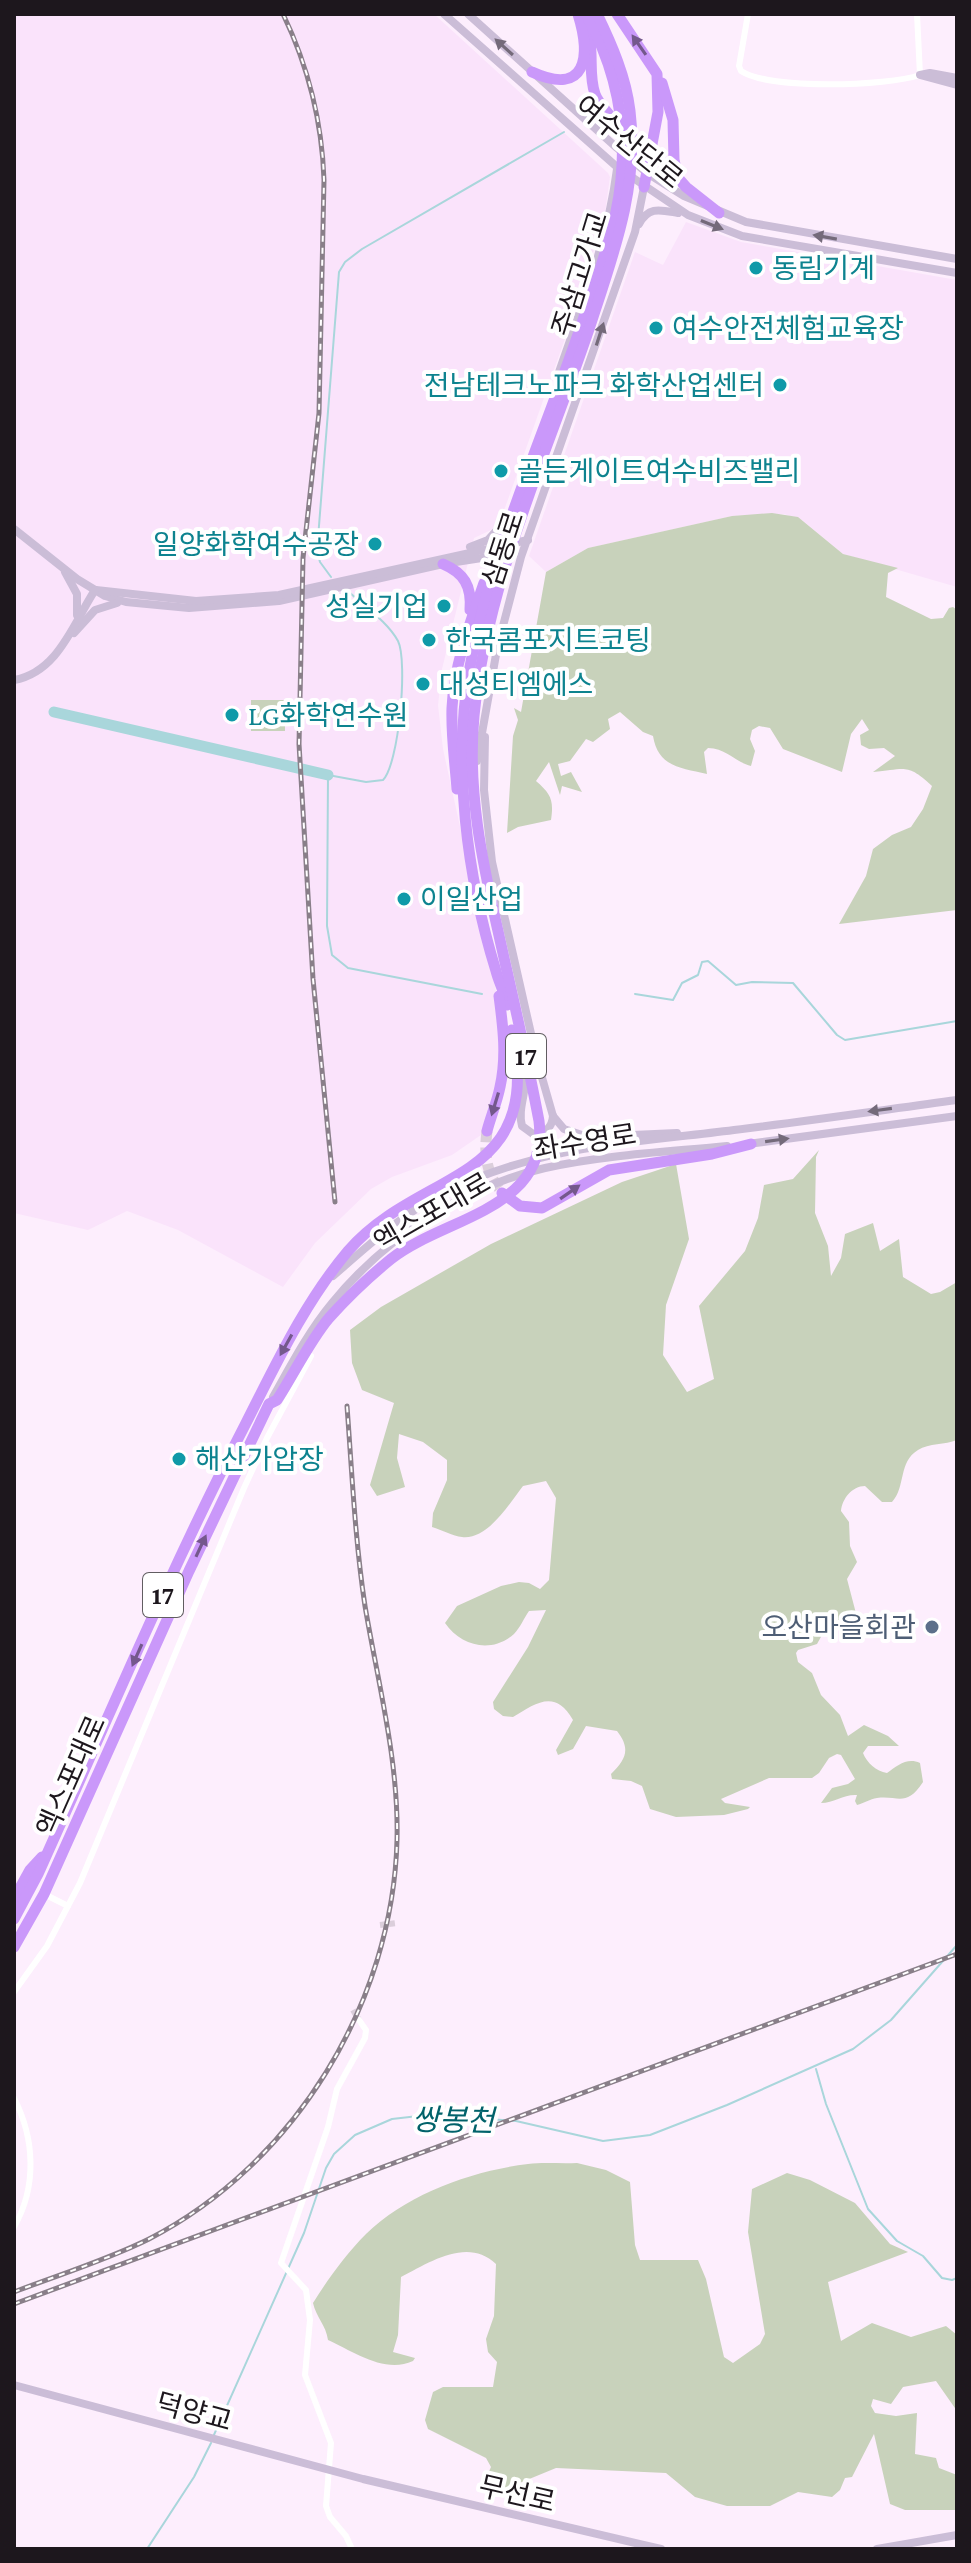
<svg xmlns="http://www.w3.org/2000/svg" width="971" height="2563" font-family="'Crimson Pro','Noto Sans KR',serif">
<rect width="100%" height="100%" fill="#fdeefd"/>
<g fill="#fae3fb">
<path d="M14,14H434L608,173L610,177L605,213L577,305L501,519L491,530L474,538L442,669L438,705L443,749L500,1009L505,1045L488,1127L481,1135L452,1155L392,1177L371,1189L315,1243L283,1287L178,1230L127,1211L88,1230L14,1213Z"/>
<path d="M686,222L741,242L957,280V587L843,554L802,520L784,514L732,516L588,548L546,572L529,556L635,252L663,265Z"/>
</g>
<g fill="#c8d2bb">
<path d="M772,513L798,517L843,554L898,568L888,573L886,597L931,619L943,618L949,608L953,607L957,610V910L839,924L866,876L873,849L892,835L911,827L923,809L932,786C906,762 905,770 873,772L895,756L884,748L869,749L861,745L860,735L869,730L862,719L851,734L842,772L783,749L770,728L759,726L752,730L750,739L755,751L751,766C735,762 726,748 708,748L704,752L707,774C681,768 658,767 653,736L643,732L620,712L608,719L610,729L593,742L586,739L570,761L558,764L561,776L571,772L582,792L562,786L560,795L549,762L536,781C551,794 554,800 551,820L518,827L507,833L513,736L518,720L514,708L521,712L546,572L588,548L732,516Z"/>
<rect x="251" y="700" width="34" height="31"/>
<path d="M819,1150L816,1157L815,1213L828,1246L831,1276L841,1258L845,1234L873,1223L880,1251L899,1239L903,1277L931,1294L940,1292L957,1282V1440C945,1445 929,1443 918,1450C898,1462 906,1487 892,1502H882L865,1486C852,1486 842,1499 841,1511L849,1522L850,1546L857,1562L847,1579L858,1621L855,1623L850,1620L835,1633L822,1635L817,1644L798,1650L796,1653L798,1662L812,1673L821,1695L840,1715L848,1736L864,1725L888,1736L899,1746H868L863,1753C867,1763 876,1771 887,1773C897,1766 907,1757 920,1763L923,1782C906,1808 898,1795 877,1798C870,1799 864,1803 857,1805L855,1801L857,1795C844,1794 834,1803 821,1803L832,1788L848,1784L855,1779L841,1755L837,1754L829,1758L819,1773L812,1778H769L721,1799L725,1803L750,1807L748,1809L724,1815L676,1817L650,1809L642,1786L631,1781L612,1779L611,1774C626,1759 631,1749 617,1731L586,1726L573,1749L558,1755L556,1750L573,1720C555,1688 535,1704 513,1717L503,1716L494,1709L493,1702L528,1647L546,1610L529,1611C524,1618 520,1628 514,1634C491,1654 461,1646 445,1623L457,1606L501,1586L519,1582L529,1583L540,1589L549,1580L556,1498L546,1481L523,1486C509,1504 488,1540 462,1537C453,1536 442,1530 432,1527L433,1513L447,1480V1460L423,1442L399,1434L397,1458L405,1487L377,1496L370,1485L394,1403L362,1390L352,1363L350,1330L381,1307L491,1244L622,1182L676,1164L689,1239L666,1305L663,1355L687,1392L714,1379L699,1306L745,1251L758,1218L764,1185L793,1179Z"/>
<path d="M577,2163L606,2170L630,2182L635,2245L640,2260H698L706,2279L724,2357L733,2363L760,2344L765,2334L748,2232L752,2189L787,2173L810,2180L855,2203L890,2244L908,2252L828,2282L841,2341L872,2323L911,2337L946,2326L957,2335V2411L936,2381L903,2387L891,2404L873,2399L871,2406L875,2413L896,2416L917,2413L915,2454L936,2458L939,2468L957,2475V2510H905L890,2504L874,2434L852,2477L845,2478L840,2490L832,2497L798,2492L770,2506H727L695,2497L666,2473L556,2468L495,2493L486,2486L485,2480L491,2467L486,2458L428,2429L425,2420L433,2392L443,2387H493L497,2362L488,2352L486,2339L494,2316L496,2264C468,2237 430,2262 401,2277L398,2335L393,2352L415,2358L413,2361C385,2374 354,2352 328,2340C326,2325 316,2317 313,2303C328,2279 346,2254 366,2234C407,2194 471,2171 528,2164C544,2162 561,2164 577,2163Z"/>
</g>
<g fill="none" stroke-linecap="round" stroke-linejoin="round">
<g stroke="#a9d6db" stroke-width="2">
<path d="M331,577L320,562L317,551L339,272L345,262L362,249L564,132"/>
<path d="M349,592C364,606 388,622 398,641C408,661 399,764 383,780L366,782L328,775L327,926L332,955L348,968L482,994"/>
<path d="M635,994L673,1000L682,983L698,975L702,962L708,961L736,985L752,982L793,983L837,1035L845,1040L957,1021"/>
<path d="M816,2069L826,2104L868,2209L897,2241L923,2256L942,2278L952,2280L957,2278"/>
<path d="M213,2437L304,2233L326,2168L334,2154L355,2135L392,2119L427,2115L516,2121L603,2141L650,2135L727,2105L853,2049L891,2020L957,1945"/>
<path d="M147,2549L194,2477L211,2443"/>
</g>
<path stroke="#a9d6db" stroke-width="11" d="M54,712L328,775"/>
<g stroke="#dbcedb" stroke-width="6" stroke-dasharray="6 3" stroke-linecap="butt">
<path d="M380,1925L397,1923"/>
<path d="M353,2010L359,2020"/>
</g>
<path stroke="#dbcedb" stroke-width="11" stroke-dasharray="11 5.5" stroke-linecap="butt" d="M487,1131C484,1155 486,1174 502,1192"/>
<g stroke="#fff" stroke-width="6">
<path d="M748,14L739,66L741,71C770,90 887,86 920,75L917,14"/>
<path d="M44,1894L68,1906"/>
<path d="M14,1992L47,1946L80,1883L244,1488L267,1438L311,1356"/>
<path d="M14,2098C35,2139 37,2187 14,2227"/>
<path d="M352,2549L346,2536L330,2517L326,2506L331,2443L305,2375L310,2320L306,2290L281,2263L328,2127L337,2089L365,2038L366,2030L359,2020"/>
</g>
<g stroke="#cbbdd7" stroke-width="8">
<path d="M444,14L617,167L688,215L742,236L957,273"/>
<path d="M468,14L617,148L647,173L684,196L746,222L957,259"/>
<path d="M957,78L930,73L920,75L957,85"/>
<path d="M639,224C649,206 660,210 678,213"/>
<path d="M558,375C581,308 608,240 617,169"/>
<path d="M14,529L77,579L105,596L126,602L189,608L279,601L443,564L501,555"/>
<path d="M470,547L488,540L507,519"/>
<path d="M65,572L77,594V615"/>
<path d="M96,590L196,601L279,595L528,540"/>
<path d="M74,633L95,610L117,603"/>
<path d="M14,680C58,672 73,624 95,590"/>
<path d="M485,737L484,790L492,862L537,1060L553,1116L564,1129L588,1137L677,1133"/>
<path d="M477,761L497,649L521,557L635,232L644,187"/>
<path d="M525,1072C528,1090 517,1108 522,1126L533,1134C545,1134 552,1128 553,1116"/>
<path d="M748,1144L957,1116"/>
<path d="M333,1276C371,1243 404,1212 450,1190C543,1145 634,1143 734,1130C808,1121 883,1110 957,1100"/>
<path d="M273,1397C291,1365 308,1332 332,1303C385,1238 462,1187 545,1168C604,1155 666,1152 727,1146"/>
<path d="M14,2385L363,2479L661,2549"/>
<path d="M877,2549L957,2535"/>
</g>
<g stroke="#ca98fa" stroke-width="11">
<path d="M617,14L657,74L658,112L644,187"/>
<path d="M585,25C596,47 587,71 595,94C600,108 615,116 617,131"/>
<path d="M532,72C587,97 591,56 578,14"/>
<path d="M662,83L673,120L674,160L678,178L686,187L719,213"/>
<path d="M443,564C464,573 472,586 470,610"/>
<path d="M457,789C455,762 451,735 452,708C454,665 470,623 484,583"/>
<path d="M507,1005C505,993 499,983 496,971C467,877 452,764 470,667C491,547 548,427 586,311C602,263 620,216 622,165C625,111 612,61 586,14"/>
<path d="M487,1131C491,1116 497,1102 500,1087C507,1056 503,1027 499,996"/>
<path d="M502,1193L520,1206L542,1208L609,1170L712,1154L751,1144"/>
<path d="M14,1899L30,1870L42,1857"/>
<path d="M14,1919L38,1874C106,1723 170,1570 246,1423C276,1364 305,1302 348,1251C422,1166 545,1186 512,1030"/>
<path d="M14,1947L44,1894L189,1571L269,1404L277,1400C294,1374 309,1342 329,1318C347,1298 370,1276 391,1259C444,1217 550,1210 539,1121C527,1057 512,994 498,931C482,861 467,789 474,716C487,578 550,448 593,317C615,250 639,184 630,111C626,77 612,45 597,14"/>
</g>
<defs>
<g id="rail">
<path d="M283,14C309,68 322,121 324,180L319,413L303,558L299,744L313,979L335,1202"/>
<path d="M14,2292C58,2275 107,2260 149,2239C295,2164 393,2002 397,1840C399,1762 378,1683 365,1606C355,1540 352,1473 347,1406"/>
<path d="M14,2304L957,1954"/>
</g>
</defs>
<use href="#rail" stroke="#897f89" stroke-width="5"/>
<use href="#rail" stroke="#fff" stroke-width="2" stroke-dasharray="6" stroke-linecap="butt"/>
</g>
<defs><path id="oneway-solid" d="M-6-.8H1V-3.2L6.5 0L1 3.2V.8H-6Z" transform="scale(2)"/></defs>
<g fill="#74588c">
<use href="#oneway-solid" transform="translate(639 45) rotate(-125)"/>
<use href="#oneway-solid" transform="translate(495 1104) rotate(107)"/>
<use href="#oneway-solid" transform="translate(570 1192) rotate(-35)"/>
<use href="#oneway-solid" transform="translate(286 1345) rotate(119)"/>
<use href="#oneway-solid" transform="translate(201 1546) rotate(-65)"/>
<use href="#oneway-solid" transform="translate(137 1655) rotate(114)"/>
</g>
<g fill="#746a7a">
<use href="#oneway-solid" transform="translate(504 47) rotate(-138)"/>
<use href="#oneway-solid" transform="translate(712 225) rotate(22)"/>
<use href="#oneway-solid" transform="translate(825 237) rotate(-170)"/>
<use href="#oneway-solid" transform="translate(600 334) rotate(-72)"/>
<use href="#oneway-solid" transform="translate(880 1110) rotate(172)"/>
<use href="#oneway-solid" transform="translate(777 1140) rotate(-8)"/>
</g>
<g fill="#0f9aa8" stroke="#fff" stroke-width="3">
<circle cx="756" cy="268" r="8"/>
<circle cx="656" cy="328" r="8"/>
<circle cx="780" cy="385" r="8"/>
<circle cx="501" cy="471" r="8"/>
<circle cx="375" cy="544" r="8"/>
<circle cx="444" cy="606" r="8"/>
<circle cx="429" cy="640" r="8"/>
<circle cx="423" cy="684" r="8"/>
<circle cx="232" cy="715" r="8"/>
<circle cx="404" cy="899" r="8"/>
<circle cx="179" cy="1459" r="8"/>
</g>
<circle fill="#5c6f8a" stroke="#fff" stroke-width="3" cx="932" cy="1627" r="8"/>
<g text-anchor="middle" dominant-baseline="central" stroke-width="8" stroke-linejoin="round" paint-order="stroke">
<g fill="#fff" stroke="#615d61" stroke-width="2">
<rect x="506" y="1034" width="40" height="44" rx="6"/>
<rect x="143" y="1573" width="40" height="44" rx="6"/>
</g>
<g font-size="26" font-weight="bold" fill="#1d171d">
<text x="526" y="1056">17</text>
<text x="163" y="1595">17</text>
</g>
<g font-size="28" fill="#1d171d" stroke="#fff">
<text transform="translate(629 142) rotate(39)">여수산단로</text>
<text transform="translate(580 274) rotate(-73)">주삼고가교</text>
<text transform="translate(503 549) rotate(-72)">삼동로</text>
<text transform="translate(585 1142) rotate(-9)">좌수영로</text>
<text transform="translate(432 1212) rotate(-30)">엑스포대로</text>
<text transform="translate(71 1776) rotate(-66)">엑스포대로</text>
<text transform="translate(194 2412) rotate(15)">덕양교</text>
<text transform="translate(517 2494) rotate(13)">무선로</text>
</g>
<g font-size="28" fill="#0d838f" stroke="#fff" text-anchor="start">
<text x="772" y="268">동림기계</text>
<text x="672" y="328">여수안전체험교육장</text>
<text x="764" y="385" text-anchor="end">전남테크노파크 화학산업센터</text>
<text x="517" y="471">골든게이트여수비즈밸리</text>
<text x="359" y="544" text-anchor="end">일양화학여수공장</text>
<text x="428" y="606" text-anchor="end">성실기업</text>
<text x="445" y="640">한국콤포지트코팅</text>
<text x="439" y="684">대성티엠에스</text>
<text x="248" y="715">LG화학연수원</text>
<text x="420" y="899">이일산업</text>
<text x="195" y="1459">해산가압장</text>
</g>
<g font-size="28" fill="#4e5e75" stroke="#fff" text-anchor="end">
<text x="916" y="1627">오산마을회관</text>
</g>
<g font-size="30" font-style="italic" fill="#01626a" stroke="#fff">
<text transform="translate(453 2120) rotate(1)">쌍봉천</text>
</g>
</g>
<rect width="971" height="2563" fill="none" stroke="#1d171d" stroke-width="32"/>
</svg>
